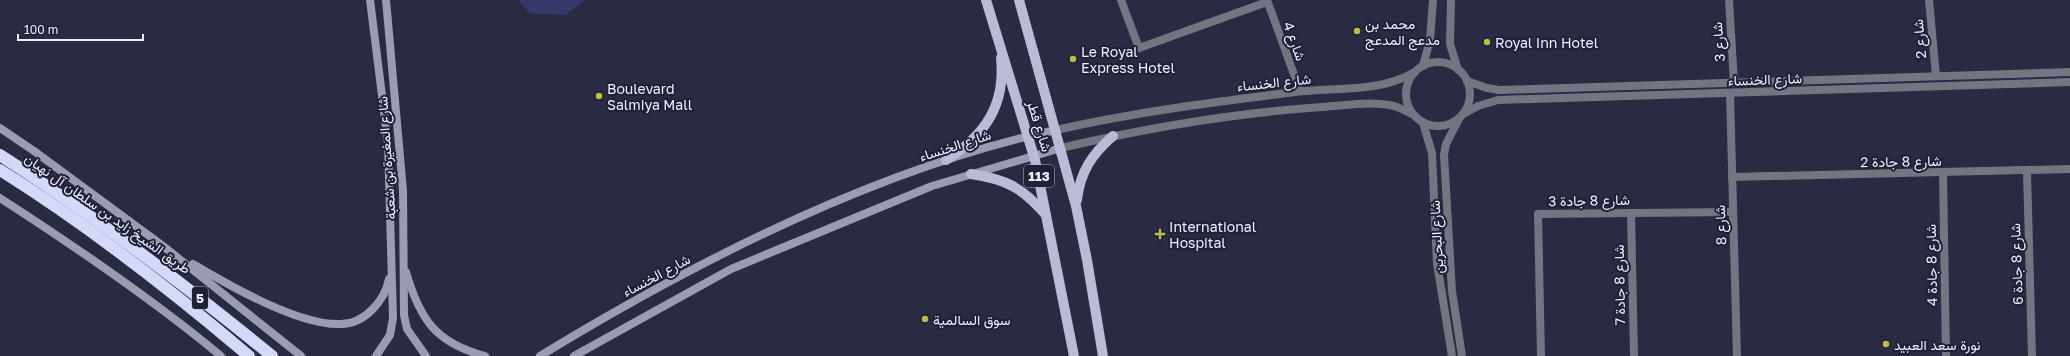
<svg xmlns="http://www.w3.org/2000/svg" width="2070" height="356" font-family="'Golos Text',Vazirmatn,sans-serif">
<rect width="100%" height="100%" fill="#282b42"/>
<path fill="#353868" d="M518,0H585L565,15L529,13Z"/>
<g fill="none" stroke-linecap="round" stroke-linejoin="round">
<g stroke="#737581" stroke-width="8">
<path d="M1121,0L1139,48L1267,2"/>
<path d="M1267,0L1300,91"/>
<path d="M1729,0L1734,83"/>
<path d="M1929,0L1936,76"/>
<path d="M1730,93L1737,356"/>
<path d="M2027,171L2032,356"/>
<path d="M1943,173L1946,356"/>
<path d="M1732,177L2070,169"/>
<path d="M1631,213L1634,356"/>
<path d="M1541,356L1538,214L1733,212"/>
</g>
<g stroke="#737581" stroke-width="8">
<path d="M1451,0L1450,44L1458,70"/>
<circle cx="1438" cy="94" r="32"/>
<path d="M1423,66L1430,40L1433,0"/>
<path d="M1467,81L1487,88L1499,90L2070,72"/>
<path d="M1463,114L1478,106L1498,100L2070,82"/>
<path d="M1459,119L1446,144L1444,155L1452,291L1462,356"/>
<path d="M1423,123L1432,153L1437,263L1452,356"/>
<path d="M1056,130C1135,112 1215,102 1295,92C1334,87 1378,93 1413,73"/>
<path d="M1061,148C1146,128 1234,113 1322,107C1345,105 1372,101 1394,106C1401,108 1408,112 1414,115"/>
</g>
<g stroke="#9a9db1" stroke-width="8">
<path d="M370,0L388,143L393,318L390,335L376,356"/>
<path d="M386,0L403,190L404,315L407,329L426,356"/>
<path d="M0,128L34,151L163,246L301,356"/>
<path d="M0,198C76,247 151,298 221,356"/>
<path d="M193,264C228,285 300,326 341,324C365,324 385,300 389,279"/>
<path d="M406,272C420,320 436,343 485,356"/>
<path d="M540,356C694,262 878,168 1056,130"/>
<path d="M574,356L731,269L932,186L1061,148"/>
</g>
<g stroke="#b8bcd6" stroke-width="10">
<path d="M986,0L1035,160L1074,356"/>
<path d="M1019,0L1076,206L1087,260L1103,356"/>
<path d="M946,160C984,136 1006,106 1001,58"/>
<path d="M971,174C1006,179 1023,188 1046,215"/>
<path d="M1077,200C1080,172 1092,154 1113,136"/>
</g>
<g stroke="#d4d9f8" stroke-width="12">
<path d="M0,155C95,216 185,285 272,356"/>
<path d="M0,170C88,225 170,289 249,356"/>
</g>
</g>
<g fill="#bebf42" stroke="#1f2138" stroke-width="1.5">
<circle cx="1357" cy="31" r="4"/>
<circle cx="1487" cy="42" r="4"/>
<circle cx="1073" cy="59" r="4"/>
<circle cx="599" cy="96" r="4"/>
<path d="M1158 228h4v4h4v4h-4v4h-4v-4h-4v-4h4z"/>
<circle cx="925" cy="319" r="4"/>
<circle cx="1886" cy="344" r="4"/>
</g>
<g text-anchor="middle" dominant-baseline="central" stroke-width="4" stroke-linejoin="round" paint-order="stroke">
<g fill="#1f2138" stroke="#b0b2c1" stroke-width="1">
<rect x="1024" y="165" width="30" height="22" rx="3"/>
<rect x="192" y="287" width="16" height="22" rx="3"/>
</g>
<g font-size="13" font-weight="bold" fill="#eef0fc">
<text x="1039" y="176">113</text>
<text x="200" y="298">5</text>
</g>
<g font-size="14" fill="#eef0fc" stroke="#1f2138" text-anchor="start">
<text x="1365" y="23">محمد بن<tspan x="1365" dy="16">مدعج المدعج</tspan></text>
<text x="1495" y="42">Royal Inn Hotel</text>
<text x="1081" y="51">Le Royal<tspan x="1081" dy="16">Express Hotel</tspan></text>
<text x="607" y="88">Boulevard<tspan x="607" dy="16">Salmiya Mall</tspan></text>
<text x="1169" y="226">International<tspan x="1169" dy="16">Hospital</tspan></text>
<text x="933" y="319">سوق السالمية</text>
<text x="1894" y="344">نورة سعد العبيد</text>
</g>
<g font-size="14" fill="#eef0fc" stroke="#1f2138">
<text transform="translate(1919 39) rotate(-95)">شارع 2</text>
<text transform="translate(1295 41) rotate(70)">شارع 4</text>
<text transform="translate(1718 42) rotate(-94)">شارع 3</text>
<text transform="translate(1765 79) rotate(-2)">شارع الخنساء</text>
<text transform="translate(1274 82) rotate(-6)">شارع الخنساء</text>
<text transform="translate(1040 126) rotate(73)">شارع قطر</text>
<text transform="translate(955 145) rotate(-18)">شارع الخنساء</text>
<text transform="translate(386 158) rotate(-94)">شارع المغيرة بن شعبة</text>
<text transform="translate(1901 161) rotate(-1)">شارع 8 جادة 2</text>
<text transform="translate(1589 200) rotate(-1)">شارع 8 جادة 3</text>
<text transform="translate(108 213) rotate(35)">طريق الشيخ زايد بن سلطان آل نهيان</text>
<text transform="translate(1720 225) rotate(-92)">شارع 8</text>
<text transform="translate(1436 237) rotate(-93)">شارع البحرين</text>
<text transform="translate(2016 264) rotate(-92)">شارع 8 جادة 6</text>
<text transform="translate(1931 265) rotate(-91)">شارع 8 جادة 4</text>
<text transform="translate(656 275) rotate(-28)">شارع الخنساء</text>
<text transform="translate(1619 285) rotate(-91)">شارع 8 جادة 7</text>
</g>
</g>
<path d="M18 34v6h125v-6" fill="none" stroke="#eef0fc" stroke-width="2"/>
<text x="24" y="34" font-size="12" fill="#eef0fc" stroke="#1f2138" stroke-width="3" paint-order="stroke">100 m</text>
</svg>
